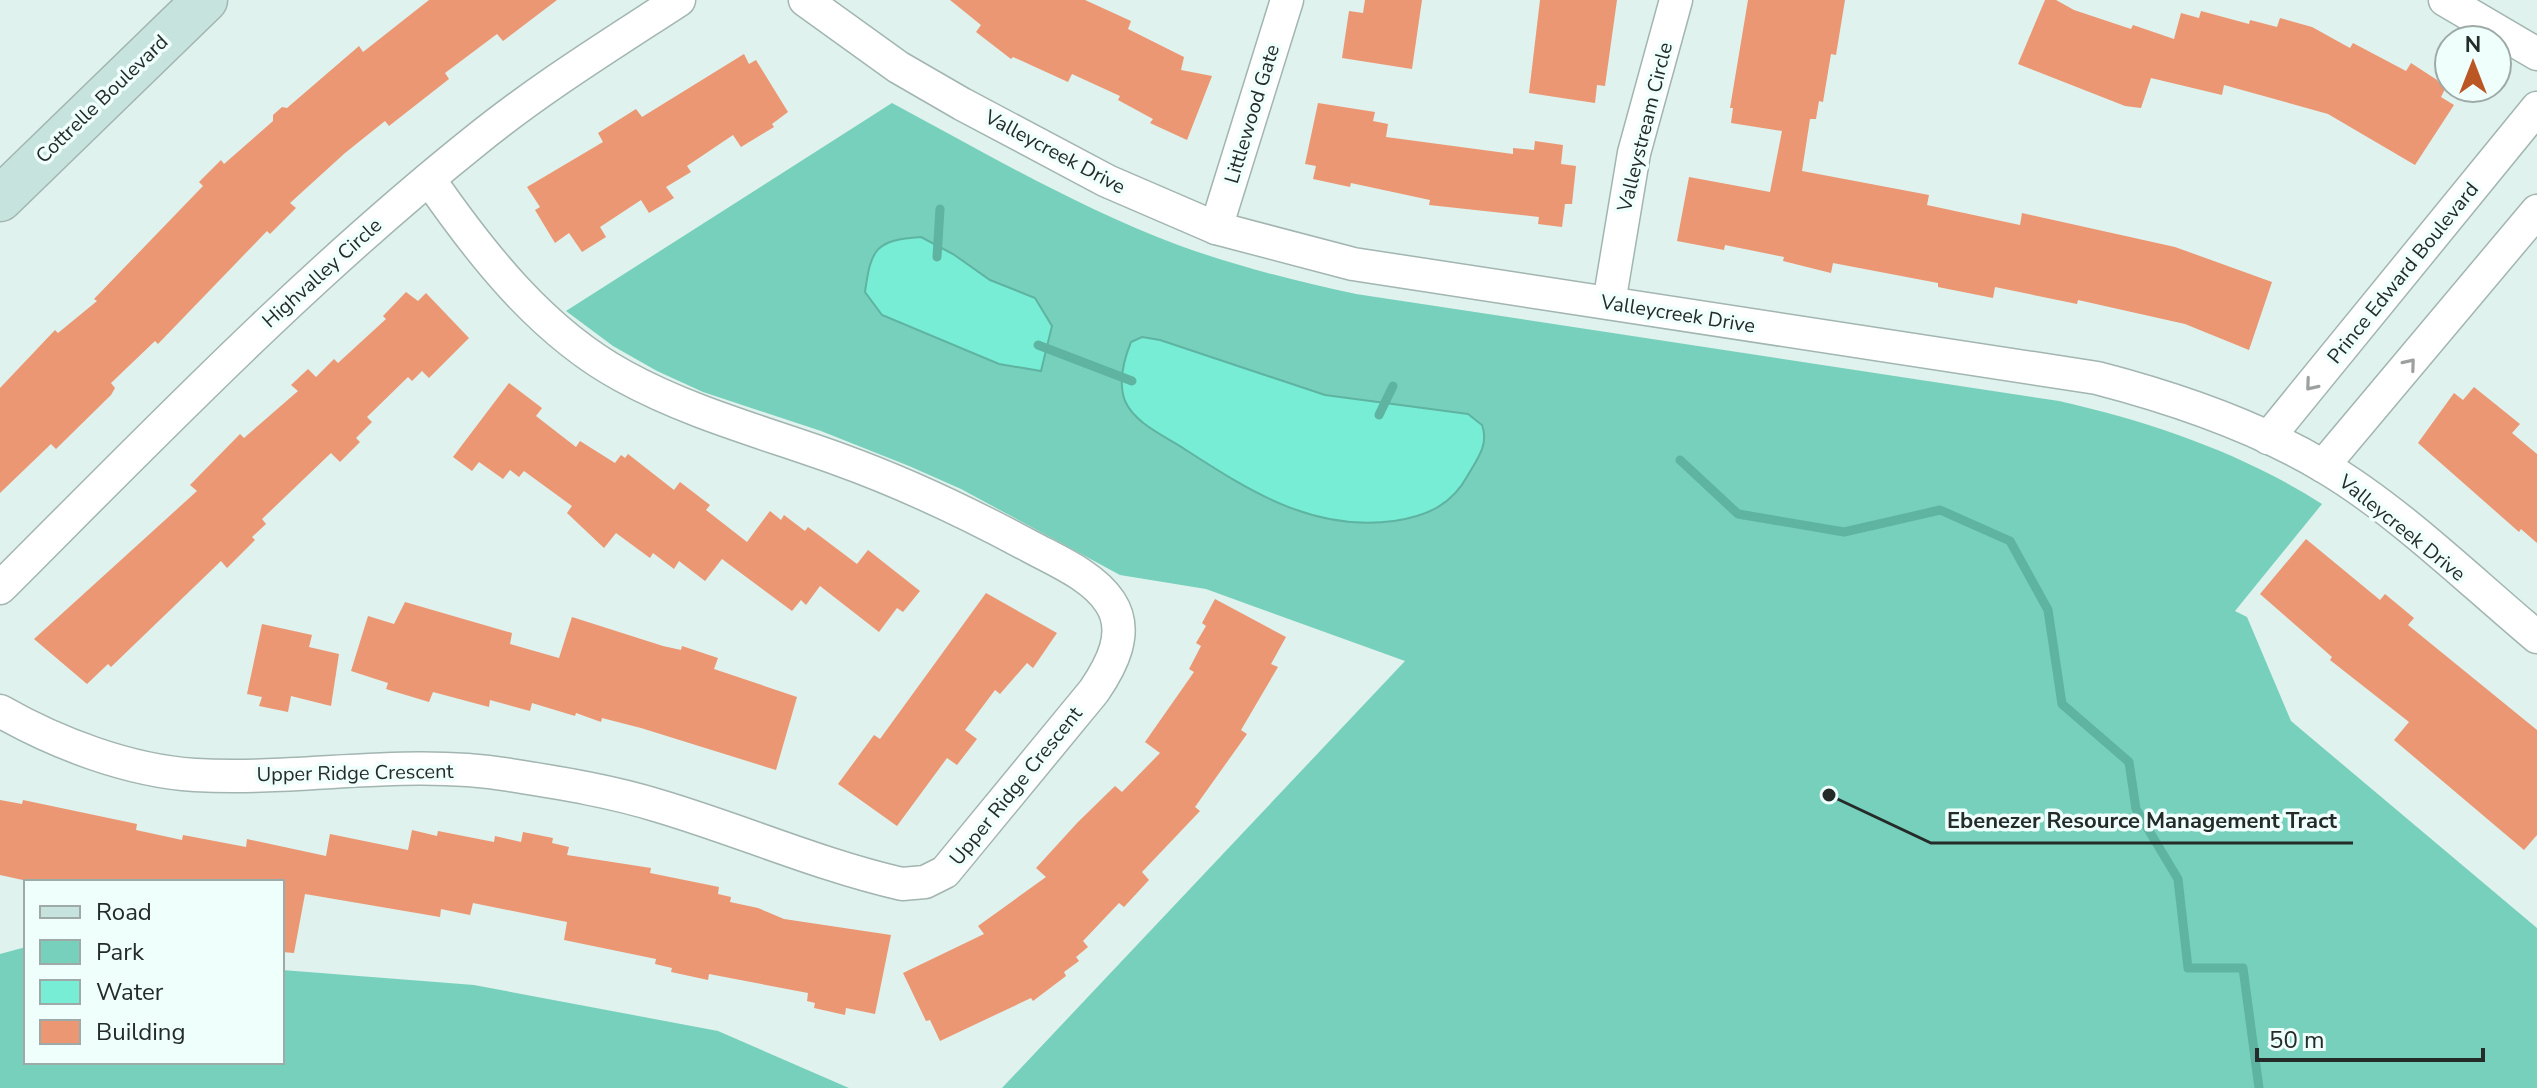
<svg xmlns="http://www.w3.org/2000/svg" width="2537" height="1088" font-family="'Nunito Sans',sans-serif">
<rect width="100%" height="100%" fill="#dff2ed"/>
<g fill="#76d0bc">
<path d="M892,103C985,153 1079,208 1178,245C1236,266 1295,281 1356,294L2059,401C2152,422 2242,453 2322,504L2235,611L2247,617L2291,721L2537,928V1088H1002L1405,661L1206,589L1120,575L961,489L909,466L821,431L703,392L657,371L613,346L566,311Z"/>
<path d="M26,947V1062H282V970L474,985L718,1031L849,1088H0V954Z"/>
</g>
<g fill="#78edd5" stroke="#5fb3a1" stroke-width="2">
<path d="M921,237L953,254L990,280L1035,298L1052,326L1041,371L999,364L882,315L865,292C871,248 876,240 921,237Z"/>
<path d="M1142,337L1160,340L1325,395L1468,414L1482,425C1489,444 1478,458 1468,475C1452,505 1427,516 1394,521C1314,532 1251,492 1186,450C1167,437 1135,424 1125,401C1118,382 1124,359 1131,342Z"/>
</g>
<g fill="none" stroke-linecap="round" stroke-linejoin="round">
<g stroke="#5fb3a1" stroke-width="9">
<path d="M937,257L940,209"/>
<path d="M1038,345L1132,381"/>
<path d="M1379,415L1393,386"/>
<path d="M1680,460L1738,514L1844,532L1940,510L2010,541L2048,610L2062,704L2129,762L2136,809L2178,879L2188,968H2243L2259,1088"/>
</g>
</g>
<g fill="#eb9773">
<path d="M429,0H557L503,41L497,34L445,73L449,79L389,126L385,121L345,153L290,203L296,208L270,234L267,231L158,344L155,341L111,383L115,388L111,395L56,449L51,444L0,493V388L55,330L58,333L97,301L94,299L203,186L199,182L221,160L224,164L273,121V115L282,107L287,108L359,46L363,52Z"/>
<path d="M950,0H1085L1131,21L1128,29L1184,57L1181,70L1212,76L1187,140L1150,123L1153,119L1118,100L1120,96L1072,74L1068,82L1013,57L1011,59L976,32L981,25Z"/>
<path d="M1365,0H1422L1412,69L1342,58L1349,11L1363,13Z"/>
<path d="M1540,0H1617L1605,86L1597,85L1595,103L1529,93Z"/>
<path d="M1748,0H1845L1836,55L1831,54L1823,102L1819,101L1816,119H1810L1802,171L1929,195L1927,205L2020,225L2022,213L2175,247L2272,282L2249,350L2185,324L2078,300L2077,304L1995,287L1993,298L1938,287V283L1833,263L1831,273L1783,261L1784,257L1725,245L1724,250L1677,241L1689,177L1770,192L1782,131L1731,123L1733,108H1730Z"/>
<path d="M2045,0H2056L2074,10L2131,29L2133,25L2174,39L2181,13L2199,18L2201,11L2249,24L2250,20L2277,27L2280,18L2312,27L2350,48L2353,43L2406,71L2411,63L2437,80L2445,89L2441,97L2454,105L2415,165L2328,114L2224,85L2222,95L2151,78L2141,108L2125,106L2018,64Z"/>
<path d="M744,54L749,64L756,60L788,112L772,124L774,127L741,147L733,135L687,166L691,172L666,187L674,198L649,213L641,200L600,227L606,237L582,252L569,233L555,243L535,210L540,207L527,187L603,142L598,133L636,109L642,117Z"/>
<path d="M1318,103L1375,112L1373,121L1388,124L1386,137L1513,154V148L1534,150L1535,141L1563,145L1561,164L1576,166L1572,204H1565L1562,227L1538,224L1539,217L1429,205L1430,200L1351,183L1350,187L1313,179L1316,166L1305,164Z"/>
<path d="M406,292L418,301L426,293L469,338L429,378L422,371L412,381L408,377L367,417L372,422L356,438L360,442L340,462L331,453L262,519L266,524L252,537L255,540L227,568L221,561L111,667L108,664L87,684L34,639L197,491L190,485L240,434L244,438L298,391L291,385L308,369L316,377L334,359L338,363L386,319L383,316Z"/>
<path d="M509,383L542,408L536,416L576,447L580,441L615,463L621,455L625,458L628,454L674,490L680,482L710,505L706,510L747,542L770,511L781,520L784,515L805,531L808,527L857,564L868,550L920,591L903,612L897,608L879,632L820,586L806,605L801,600L792,611L722,559L705,581L679,561L674,569L653,553L650,558L616,533L604,548L567,513L572,506L524,471L519,477L510,470L503,479L479,462L472,471L453,457Z"/>
<path d="M2474,387L2520,424L2512,433L2537,454V543L2521,529L2519,532L2418,443L2454,393L2463,400Z"/>
<path d="M2306,539L2380,600L2385,594L2414,618L2408,625L2537,730V835L2524,850L2394,740L2409,722L2330,660L2332,657L2260,594Z"/>
<path d="M986,593L1057,633L1033,668L1027,663L1000,694L995,690L965,730L977,739L957,765L947,758L897,826L838,784L874,735L880,739Z"/>
<path d="M1215,599L1286,637L1271,664L1278,667L1241,730L1247,734L1195,807L1200,811L1142,872L1149,880L1124,907L1119,903L1083,941L1088,947L1076,957L1079,961L1064,972L1066,976L1033,1001L1031,998L940,1041L930,1020L926,1021L903,973L984,934L978,926L1046,877L1036,868L1078,822L1115,786L1122,792L1160,753L1145,742L1194,672L1189,669L1201,646L1196,643L1206,626L1202,623Z"/>
<path d="M405,602L512,633L510,644L559,658L572,617L663,646L681,650L682,646L718,658L714,669L797,697L776,770L641,728L602,718L601,722L576,713L575,716L532,703L530,711L490,700L489,707L433,692L429,702L386,689L388,683L351,671L368,616L394,624Z"/>
<path d="M262,624L312,635L309,647L339,654L331,706L291,696L288,712L259,706L262,697L247,694Z"/>
<path d="M0,800L22,804L23,800L137,824L136,830L182,840L183,835L246,847L247,839L326,856L330,834L408,850L412,830L437,836L438,831L494,842L495,836L521,842L523,832L553,838L552,843L569,847L567,855L651,868L650,873L719,887L718,894L731,897L730,902L758,908L784,919L891,935L875,1014L846,1008L845,1015L814,1008L815,1003L807,1001L808,993L709,974L708,980L671,972L672,968L655,964L656,959L564,940L567,922L473,903L470,915L441,909L440,917L305,894L294,953L282,952V882H32L0,875Z"/>
</g>
<g fill="none" stroke-linecap="round" stroke-linejoin="round">
<defs>
<g id="street">
<path d="M805,0L898,67L962,104L1107,181L1216,228L1353,264L2097,378C2174,398 2254,425 2323,466C2398,510 2470,581 2537,637"/>
<path d="M2445,0L2537,54"/>
<path d="M1216,228L1287,0"/>
<path d="M1609,303L1634,153L1676,0"/>
<path d="M2268,438L2537,108"/>
<path d="M2323,466L2537,211"/>
<path d="M0,588C154,434 305,277 475,141C539,89 610,45 679,0"/>
<path d="M0,711C56,743 129,771 195,775C300,781 406,758 510,775C560,783 611,791 659,806C740,830 819,865 902,884L925,882L945,872L1094,691C1111,666 1130,632 1110,602C1093,576 1057,561 1031,547C968,513 905,483 838,459C766,433 690,413 623,376C542,332 481,254 429,179"/>
</g>
<path id="secondary" d="M0,199L205,0"/>
</defs>
<use href="#street" stroke="#a2b5b0" stroke-width="35"/>
<use href="#secondary" stroke="#a2b5b0" stroke-width="47"/>
<use href="#street" stroke="#fff" stroke-width="32"/>
<use href="#secondary" stroke="#c7e3de" stroke-width="44"/>
</g>
<defs><path id="oneway-chevron" d="M-2-3.5L2.5 0L-2 3.5" fill="none" stroke-width="1.6" stroke-linecap="round" stroke-linejoin="round" transform="scale(2)"/></defs>
<g stroke="#9ca09f">
<use href="#oneway-chevron" transform="translate(2410 364) rotate(-50)"/>
<use href="#oneway-chevron" transform="translate(2311 385) rotate(130)"/>
</g>
<g text-anchor="middle" dominant-baseline="central" stroke-width="7" stroke-linejoin="round" paint-order="stroke">
<g font-size="20" fill="#242b29" stroke="#effffb">
<text transform="translate(102 99) rotate(-44)">Cottrelle Boulevard</text>
<text transform="translate(1252 114) rotate(-73)">Littlewood Gate</text>
<text transform="translate(1645 127) rotate(-76)">Valleystream Circle</text>
<text transform="translate(1055 152) rotate(28)">Valleycreek Drive</text>
<text transform="translate(322 273) rotate(-42)">Highvalley Circle</text>
<text transform="translate(2403 273) rotate(-51)">Prince Edward Boulevard</text>
<text transform="translate(1678 314) rotate(9)">Valleycreek Drive</text>
<text transform="translate(2402 528) rotate(39)">Valleycreek Drive</text>
<text transform="translate(355 773) rotate(-1)">Upper Ridge Crescent</text>
<text transform="translate(1016 786) rotate(-51)">Upper Ridge Crescent</text>
</g>
</g>
<path fill="none" stroke="#242b29" stroke-width="3" d="M1829 795L1931 843H2353"/>
<circle fill="#242b29" stroke="#effffb" stroke-width="3" cx="1829" cy="795" r="8"/>
<g font-size="22" text-anchor="middle" font-weight="bold" fill="#242b29" stroke="#effffb" stroke-width="7" stroke-linejoin="round" paint-order="stroke">
<text x="2142" y="828">Ebenezer Resource Management Tract</text>
</g>
<rect x="24" y="880" width="260" height="184" fill="#effffb" stroke="#9eaaa7" stroke-width="2"/>
<rect x="40" y="906" width="40" height="12" fill="#c7e3de" stroke="#9eaaa7" stroke-width="2"/>
<text x="96" y="920" font-size="24" fill="#242b29">Road</text>
<rect x="40" y="940" width="40" height="24" fill="#76d0bc" stroke="#9eaaa7" stroke-width="2"/>
<text x="96" y="960" font-size="24" fill="#242b29">Park</text>
<rect x="40" y="980" width="40" height="24" fill="#78edd5" stroke="#9eaaa7" stroke-width="2"/>
<text x="96" y="1000" font-size="24" fill="#242b29">Water</text>
<rect x="40" y="1020" width="40" height="24" fill="#eb9773" stroke="#9eaaa7" stroke-width="2"/>
<text x="96" y="1040" font-size="24" fill="#242b29">Building</text>
<g transform="translate(2473 64)"><circle r="38" fill="#effffb" stroke="#9eaaa7" stroke-width="2"/>
<path d="M0-6L14 30L0 20L-14 30Z" fill="#bb5625"/>
<text y="-12" font-size="22" font-weight="bold" text-anchor="middle" fill="#242b29">N</text>
</g>
<path d="M2257 1048v12h226v-12" fill="none" stroke="#242b29" stroke-width="4"/>
<text x="2269" y="1048" font-size="24" fill="#242b29" stroke="#effffb" stroke-width="6" paint-order="stroke">50 m</text>
</svg>
